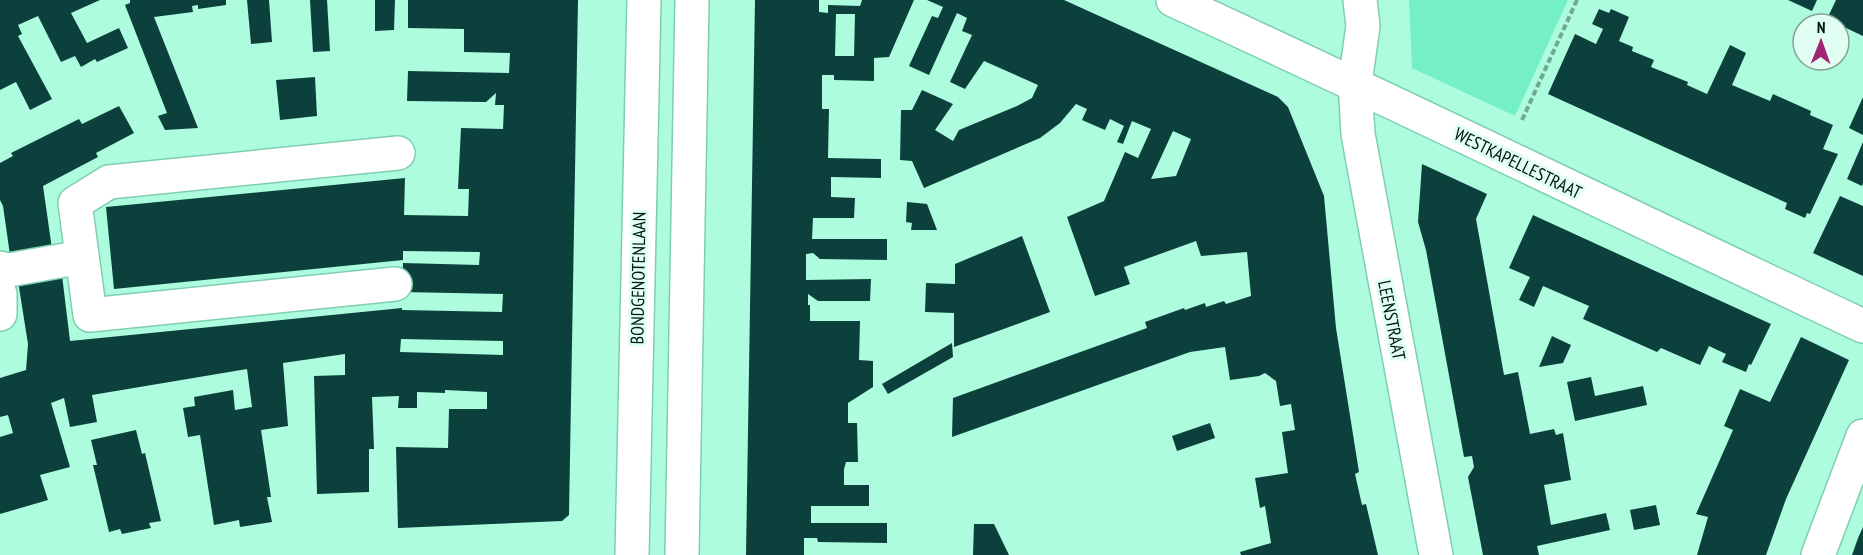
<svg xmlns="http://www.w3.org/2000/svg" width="1863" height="555" font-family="'PT Sans Narrow',sans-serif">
<rect width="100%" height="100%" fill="#adfcde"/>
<path fill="#75f0c6" d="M1409,0H1568L1515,116L1412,68Z"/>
<g fill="#0c403d" fill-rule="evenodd">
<path d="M0,0H100L71,13L87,43L119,28L128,48L97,62L95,59L81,67L75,56L61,62L38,16L18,25L22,34L18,36L52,99L30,110L16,82L0,90Z"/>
<path d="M130,0H226V5L198,9V5L192,6L193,12L154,17L198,128L165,130L158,116L167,113L125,5L130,3Z"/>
<path d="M247,0H269L272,42L251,44Z"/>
<path d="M310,0H327L330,51L313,52Z"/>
<path d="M375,0H395L394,30L375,31Z"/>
<path d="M408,0H578L569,515L562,521L398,528L396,447L448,448L449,409H487V392L445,390V393L417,392V408H398L399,396L372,397L374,449H369V492L317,494L314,376L345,375V354L283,363L288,426L261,430L271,497H267L272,522L240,527L239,520L214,525L200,435L188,437L183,408L195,406L194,397L233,390L235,410L252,407L247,369L92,395L97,422L70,427L64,398L51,403L70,467L40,475L48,500L0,514V437L13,433L8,415L0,417V378L26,370L28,344L18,281L62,275L70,341L402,308V310L502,312L503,294L402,292L403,263L479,265L480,252L403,251V260L114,289L106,207L405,178L404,215L468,216L469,189H458L461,128L503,129L504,105H495L496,93L486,102L407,101L408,71L509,73L510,53L464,52V29L408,28ZM401,339L503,341V355L400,352Z"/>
<path d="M755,0H819V12L828,13V5L860,6L862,0H914L889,57L874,58V81L834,80V75H822V109H829L828,158L881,159V178L831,177V197L855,198L854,218H813L812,239H887V260L820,259L813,253L806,254V280L871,279L870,301H818L808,294V305H810V321H860L859,360L873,361V387L848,403V423H857L858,462H846L844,469V485H869V506H811V523H887V543L818,542L817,538H804V555H746ZM836,14H855L854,56H835Z"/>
<path d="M927,0H1064L1278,97L1288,107L1324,196L1336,328L1359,472L1355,474L1362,505L1366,504L1378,555H1241L1240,552L1271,543L1265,506L1260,508L1255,478L1288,473L1282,432L1295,430L1291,404L1280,406L1276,381L1265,373L1259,376L1230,380L1225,347L1190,352L952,437L953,398L1147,328L1145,322L1184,308L1185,310L1205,303L1206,307L1224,301L1226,304L1251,296L1247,252L1201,256L1196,241L1124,267L1130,284L1095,296L1067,217L1104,201L1125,152L1138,158L1151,129L1132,121L1123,144L1117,142L1124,126L1110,119L1105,130L1082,120L1087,109L1076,104L1060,123L1040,138L924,188L912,161L900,160L901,110H912L922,90L953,104L935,130L953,141L959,130L1017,106L1032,98L1038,85L984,61L965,89L950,82L972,35L962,31L967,18L957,13L929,75L909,66L932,16L938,18L943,7ZM1173,131L1191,139L1176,176L1151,179Z"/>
<path d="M1788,0H1817L1812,11Z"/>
<path d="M1836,0H1863V36L1827,19Z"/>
<path d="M1599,9L1609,13L1611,9L1629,17L1619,41L1633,47L1632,51L1654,60L1651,67L1688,82L1687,85L1707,94L1730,45L1746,53L1732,85L1770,101L1773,94L1811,111L1810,115L1833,125L1823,149L1838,154L1810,214L1807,213L1805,218L1785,209L1787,203L1548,94L1575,34L1596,44L1603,29L1592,24Z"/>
<path d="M315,77L317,116L280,120L276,80Z"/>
<path d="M1863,97V135L1849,128Z"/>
<path d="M119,106L134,133L96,153L98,157L43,186L52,249L10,255L3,206L0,200V163L13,156L11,153L79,119L82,124Z"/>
<path d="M1863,142V183L1862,186L1847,179Z"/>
<path d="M1422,164L1487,194L1476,219L1504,375L1518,372L1530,434L1554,429L1556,435L1563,433L1571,480L1544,485L1551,525L1606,513L1610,530L1537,546L1539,555H1483L1468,477L1474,467L1472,456L1464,457L1426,250L1418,222Z"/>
<path d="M1840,196L1863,206V276L1813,253Z"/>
<path d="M907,202L927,204L937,230H911L912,223L906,222Z"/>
<path d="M1533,215L1771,324L1751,365L1749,364L1746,372L1722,362L1726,354L1709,346L1700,365L1661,348L1657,352L1583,319L1589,306L1543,286L1534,307L1519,300L1530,277L1509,268Z"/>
<path d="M1022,236L1050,312L954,347V313L925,312L926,283L955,284V264Z"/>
<path d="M1552,336L1571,345L1563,363L1539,367Z"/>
<path d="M1801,337L1849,360L1786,499L1766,555H1697L1708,517L1696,514L1733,430L1724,426L1740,389L1770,402Z"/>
<path d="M952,343L953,357L888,394L882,384Z"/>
<path d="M1591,377L1595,396L1643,386L1647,405L1575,421L1567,382Z"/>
<path d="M1210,423L1215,438L1177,451L1172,436Z"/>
<path d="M136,430L142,454L145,453L161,521L149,523L151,528L122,534L120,529L109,532L93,465H97L91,440Z"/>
<path d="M1656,505L1660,525L1634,530L1630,510Z"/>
<path d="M974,524H994L1009,555H973Z"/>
<path d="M1863,527V555H1852L1858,538Z"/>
</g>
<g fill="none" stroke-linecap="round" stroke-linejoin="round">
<defs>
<g id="minor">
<path d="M1173,0C1404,106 1633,218 1863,326"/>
<path d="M1360,0L1363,26L1355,83L1358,134L1436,555"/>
<path d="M0,268L9,270L82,257"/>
<path d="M395,284L90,315L75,203L109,182L398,153"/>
<path d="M0,294V314"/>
<path d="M632,555L644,0"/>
<path d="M682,555L692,0"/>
<path d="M1818,555L1863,436"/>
</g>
</defs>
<use href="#minor" stroke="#80ceb1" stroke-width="36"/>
<path stroke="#6ea993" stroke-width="4" stroke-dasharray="6 3" stroke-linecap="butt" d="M1522,120L1577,0"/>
<use href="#minor" stroke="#fff" stroke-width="33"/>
</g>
<g text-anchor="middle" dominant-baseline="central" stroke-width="6" stroke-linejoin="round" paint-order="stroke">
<g font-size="18" fill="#01170f" stroke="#e0fef1">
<text transform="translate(1518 163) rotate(26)">WESTKAPELLESTRAAT</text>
<text transform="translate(638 278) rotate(-89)">BONDGENOTENLAAN</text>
<text transform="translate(1392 320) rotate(79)">LEENSTRAAT</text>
</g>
</g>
<g transform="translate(1821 42) rotate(1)"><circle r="28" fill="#e0fef1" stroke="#87a297" stroke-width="1.5"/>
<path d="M0-4.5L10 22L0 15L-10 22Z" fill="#a52473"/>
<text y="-9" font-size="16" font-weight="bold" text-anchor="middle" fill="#01170f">N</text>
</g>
</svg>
